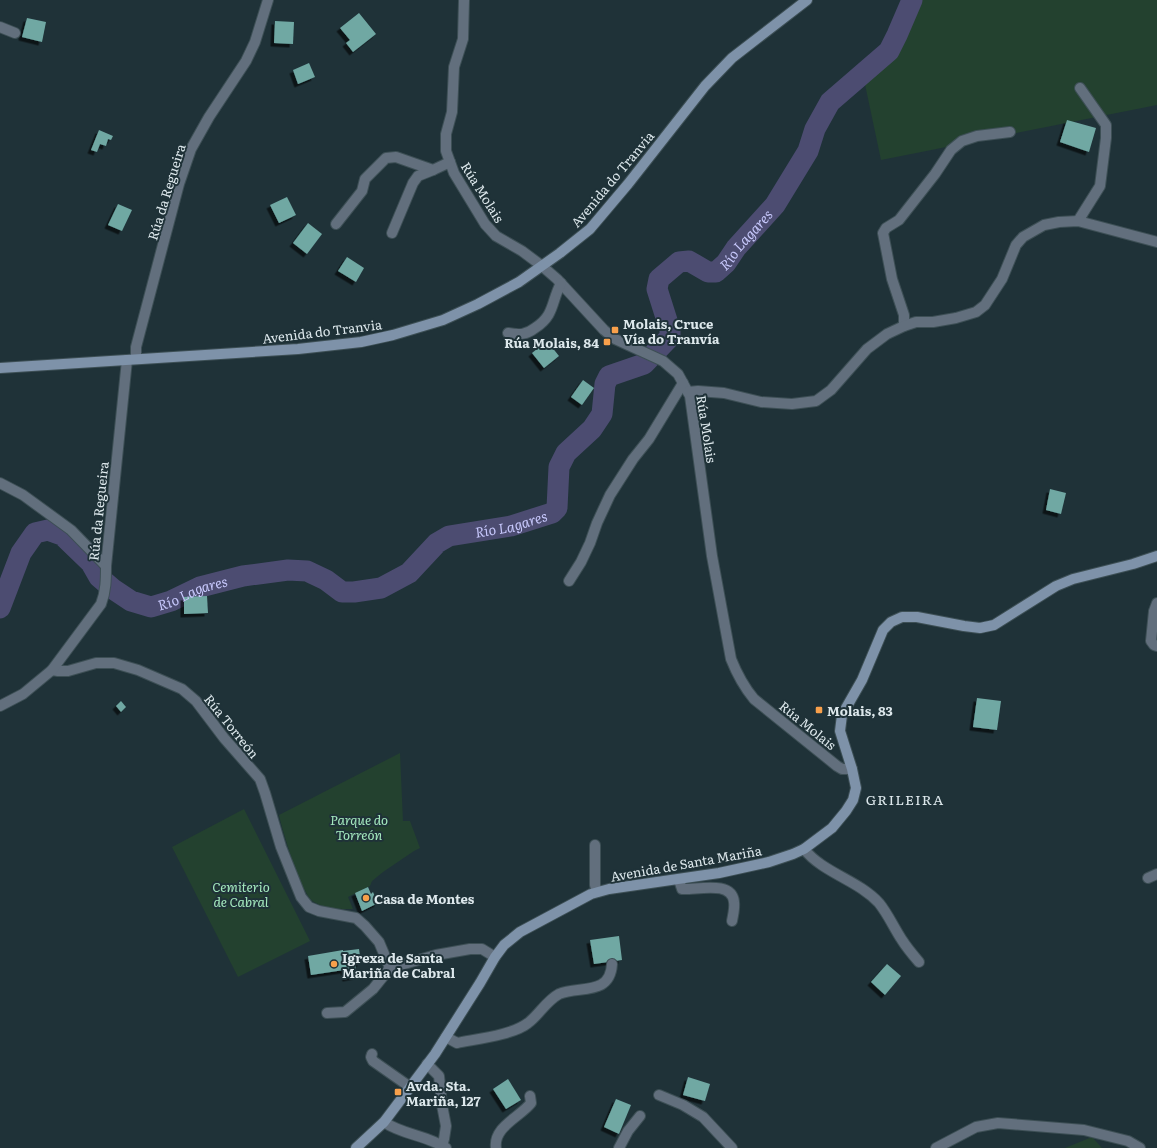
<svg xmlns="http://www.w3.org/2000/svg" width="1157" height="1148" font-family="Literata,serif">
<defs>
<filter id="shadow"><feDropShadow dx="-3.5" dy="3.5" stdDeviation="0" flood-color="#0009"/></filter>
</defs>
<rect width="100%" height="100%" fill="#1f3238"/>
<g fill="#23412f">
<path d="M917,0H1157V105L881,160L863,75Z"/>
<path d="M400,753L403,821H410L420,848L414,851L383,872L372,881L370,886L348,897L353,909C340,909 325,909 314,902C302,896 282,830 279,815Z"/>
<path d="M244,809L310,941L238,977L172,847Z"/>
<path d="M1092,1137L1102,1148H1065Z"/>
</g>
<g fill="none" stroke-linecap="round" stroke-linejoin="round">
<path stroke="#4c4c71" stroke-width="21" id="s1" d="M0,608L21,553L35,533L48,530L62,535L91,563L99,577L113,589L131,601L151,607L171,601L200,587L243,576L288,570L307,571L326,580L342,592H354L381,588L409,573L437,543L449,536L511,526L552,513L557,508L559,467L566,453L592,429L602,414L605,384L609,376L644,364L670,337V330L657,289L659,279L679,262L689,261L708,272H716L726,263L736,248L775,205L808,151L815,129L830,102L889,51L897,35L912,0"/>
</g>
<g fill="#6fa8a3" filter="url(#shadow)">
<path d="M359,13L376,34L353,52L346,43L350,40L340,28Z"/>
<path d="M27,18L46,22L42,42L22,37Z"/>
<path d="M275,21L294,22L293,44L274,43Z"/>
<path d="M309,63L315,77L298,84L293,70Z"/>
<path d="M1067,120L1096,128L1089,152L1060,142Z"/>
<path d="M99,130L113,136L111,140L108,139L106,146L100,144L97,152L91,150Z"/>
<path d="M287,197L296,215L279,223L270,205Z"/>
<path d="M118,204L132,210L122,231L108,225Z"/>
<path d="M308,223L322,234L307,254L293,243Z"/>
<path d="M347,257L364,268L356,282L338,271Z"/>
<path d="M547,341L559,356L544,368L532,353Z"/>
<path d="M583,380L594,388L582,405L571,397Z"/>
<path d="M1050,489L1066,493L1061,514L1046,510Z"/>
<path d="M207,596L208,613L184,614V597Z"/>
<path d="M977,698L1001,701L997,730L973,727Z"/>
<path d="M121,701L126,707L121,712L116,706Z"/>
<path d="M368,887L371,894L373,892L378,903L362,911L355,893Z"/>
<path d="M619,936L622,960L594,964L590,940Z"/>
<path d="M359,949L361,963L355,964L357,976L346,978L344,970L311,975L308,956L343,950V951Z"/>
<path d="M887,964L901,976L885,995L871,982Z"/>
<path d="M688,1077L710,1084L705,1101L683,1095Z"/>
<path d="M508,1079L521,1100L506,1109L493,1089Z"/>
<path d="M616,1099L631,1105L619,1134L604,1127Z"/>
</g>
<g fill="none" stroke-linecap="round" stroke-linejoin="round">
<defs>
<g id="minor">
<path d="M464,0L463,39L454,67L452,112L446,134V151L454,173L485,224L496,236L522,251L542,266L557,279L604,330L615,339L663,361L678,374L690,396L712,556L731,659C737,674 744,687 754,699L837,766L842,769H852"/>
<path d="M0,27L15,33"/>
<path d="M1078,221L1100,186L1106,138V125L1080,88"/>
<path d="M336,224L362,191L365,179L386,158L396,157L433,170L450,162"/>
<path d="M392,233L413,183L418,176L433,170"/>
<path d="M904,326V315L892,279L883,233L886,228L899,220L935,174L951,150L962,141L977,136L1010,132"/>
<path d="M508,333C519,335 526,335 535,328C555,315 551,302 561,283"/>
<path d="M136,359V347L179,184L191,149L209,117L246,61L255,42L268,0"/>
<path d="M688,392L698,391L724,393L761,402L792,404L816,401L831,390L867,349L887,334L904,326L916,322H933L956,318L976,312L985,305L1002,279L1016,245L1023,237L1044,225L1059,222L1078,221L1157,242"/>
<path d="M0,483L23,495L71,530L106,566"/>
<path d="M569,581L581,562L590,543L597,523L610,495L633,459L649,439L683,383"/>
<path d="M1157,603L1154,611L1151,641L1154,645L1157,646"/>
<path d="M52,670L58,671H68L96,663H114L138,670L182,689L196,701L224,738L260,779L265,793L281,847L301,897L309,907L319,911L356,918L365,926L379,942L390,968L436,955L470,949H482L495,957"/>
<path d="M0,706L23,694L52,670L101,604C106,591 106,579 106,566L127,360"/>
<path d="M595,845V885L597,892"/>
<path d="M804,849C823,873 858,880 879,903C888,914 894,928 902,940C907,948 913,955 919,962"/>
<path d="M1148,878L1157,874"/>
<path d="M679,880L682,889C697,890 732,880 734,902C735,908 733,915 732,921"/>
<path d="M327,1013L345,1012L373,989L390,968"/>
<path d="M446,1037L457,1043C476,1039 513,1035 528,1023C539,1015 546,1001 559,994C578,985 610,997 612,964"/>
<path d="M372,1054L371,1057L373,1061L410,1087"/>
<path d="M427,1064L439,1076L442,1105L446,1126L444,1139L442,1146"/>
<path d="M659,1095L683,1105L703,1117L732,1148"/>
<path d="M384,1122C403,1135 426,1135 446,1148"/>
<path d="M496,1148C493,1127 520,1117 531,1103L530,1096"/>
<path d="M619,1148L628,1131L640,1116"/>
<path d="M936,1148L976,1127L998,1123L1084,1130L1128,1141L1140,1148"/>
</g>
<g id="secondary">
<path d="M0,368L298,349L361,342L393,335L443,320L478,304L519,282L560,253L590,229L628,184L705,86L732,58L807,0"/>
<path d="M356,1148L384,1122L435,1054L480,983L495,957L504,945L520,932L591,894L609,889L719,873L769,862L793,854L804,849L832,828L846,811L853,800L856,788L852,769L840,731L842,715L862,680L883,630L891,622L902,617H917L964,626L980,628L994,625L1056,586L1073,579L1133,564L1157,556"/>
</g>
</defs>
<use href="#minor" stroke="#3d4f55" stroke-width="12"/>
<use href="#secondary" stroke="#3d4f55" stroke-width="12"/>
<use href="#minor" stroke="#626f7d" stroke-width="10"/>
<use href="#secondary" stroke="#7e92a9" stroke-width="10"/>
</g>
<g fill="#f8a04b" stroke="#1f3238" stroke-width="1.5">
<rect x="611" y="326" width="8" height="8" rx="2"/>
<rect x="603" y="338" width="8" height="8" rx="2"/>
<rect x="815" y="706" width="8" height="8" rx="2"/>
<circle cx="366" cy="898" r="4"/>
<circle cx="334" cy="964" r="4"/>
<rect x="394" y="1088" width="8" height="8" rx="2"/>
</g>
<g text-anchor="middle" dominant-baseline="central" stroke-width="4" stroke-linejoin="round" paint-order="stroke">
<g font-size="13" fill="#dde8ec" stroke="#1f3238">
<text transform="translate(612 179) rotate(-50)">Avenida do Tranvia</text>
<text transform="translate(166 192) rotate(-73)">Rúa da Regueira</text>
<text transform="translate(483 192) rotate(58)">Rúa Molais</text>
<text transform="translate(322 331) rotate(-7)">Avenida do Tranvia</text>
<text transform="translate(707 429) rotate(81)">Rúa Molais</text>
<text transform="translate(98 511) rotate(-84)">Rúa da Regueira</text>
<text transform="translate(808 725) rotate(39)">Rúa Molais</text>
<text transform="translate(232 726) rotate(51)">Rúa Torreón</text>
<text transform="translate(686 863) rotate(-10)">Avenida de Santa Mariña</text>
</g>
<g font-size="13" font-weight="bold" fill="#dde8ec" stroke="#1f3238" text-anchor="start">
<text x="623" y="323">Molais, Cruce<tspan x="623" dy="15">Vía do Tranvía</tspan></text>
<text x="599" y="342" text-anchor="end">Rúa Molais, 84</text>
<text x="827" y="710">Molais, 83</text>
<text x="374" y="898">Casa de Montes</text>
<text x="342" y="957">Igrexa de Santa<tspan x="342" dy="15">Mariña de Cabral</tspan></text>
<text x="406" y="1085">Avda. Sta.<tspan x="406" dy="15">Mariña, 127</tspan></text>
</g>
<g font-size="13" font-style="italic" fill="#a5eabf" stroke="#1f3238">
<text x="359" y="819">Parque do<tspan x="359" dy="15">Torreón</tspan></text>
<text x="241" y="886">Cemiterio<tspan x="241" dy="15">de Cabral</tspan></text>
</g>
<g font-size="14" font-style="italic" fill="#c7c8fc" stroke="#1f3238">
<text stroke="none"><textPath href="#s1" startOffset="1065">Río Lagares</textPath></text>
<text stroke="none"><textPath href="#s1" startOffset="621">Río Lagares</textPath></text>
<text stroke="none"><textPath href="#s1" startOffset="273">Río Lagares</textPath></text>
</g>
<g font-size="14" letter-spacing="1" fill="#dde8ec" stroke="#1f3238">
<text x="905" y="799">GRILEIRA</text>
</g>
</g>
</svg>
